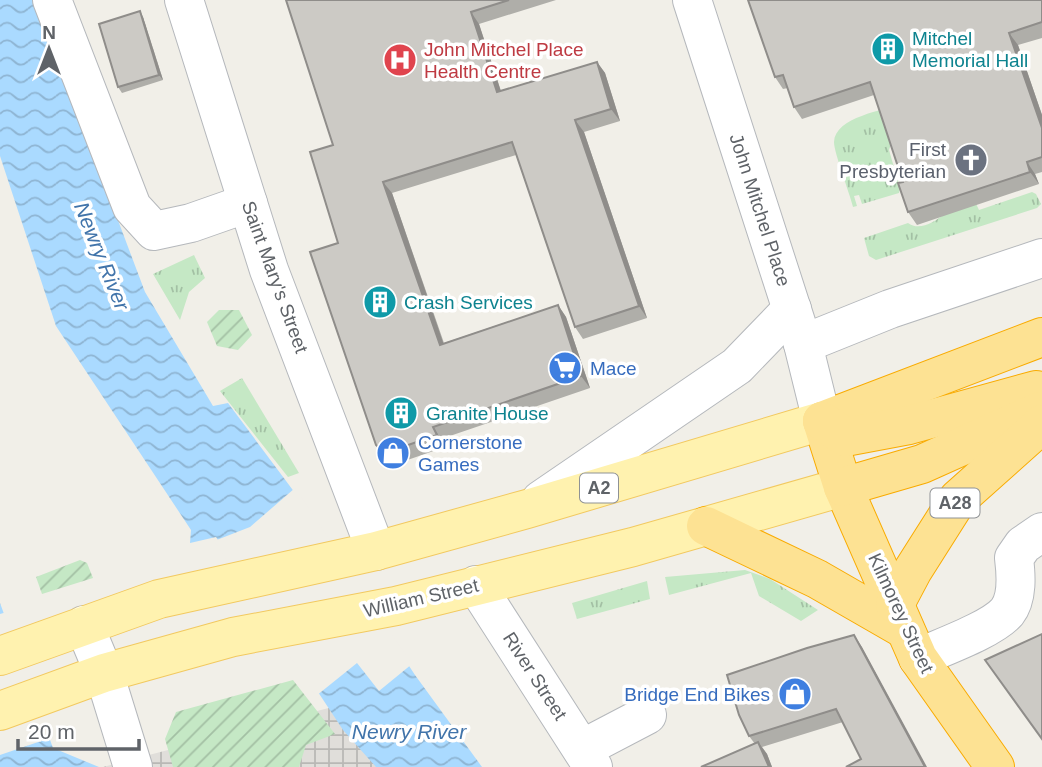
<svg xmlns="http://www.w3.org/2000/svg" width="1042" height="767" font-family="Arial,sans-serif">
<defs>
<pattern id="industrial-grid" width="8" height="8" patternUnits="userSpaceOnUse" patternTransform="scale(1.75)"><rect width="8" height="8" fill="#e0deda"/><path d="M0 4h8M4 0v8" fill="none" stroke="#b9b8b5"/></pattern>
<pattern id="grass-tufts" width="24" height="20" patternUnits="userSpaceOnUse" patternTransform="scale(1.75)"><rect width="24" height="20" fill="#c5e8c5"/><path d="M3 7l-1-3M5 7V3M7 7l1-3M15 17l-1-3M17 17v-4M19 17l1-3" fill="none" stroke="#a3c0a4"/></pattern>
<pattern id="garden-furrows" width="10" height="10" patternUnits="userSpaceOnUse" patternTransform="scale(1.75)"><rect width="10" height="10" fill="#c5e8c5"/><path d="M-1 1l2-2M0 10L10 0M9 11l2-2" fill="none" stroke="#a3c0a4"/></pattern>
<pattern id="water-waves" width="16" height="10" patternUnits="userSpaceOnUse" patternTransform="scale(1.75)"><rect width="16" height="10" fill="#aadaff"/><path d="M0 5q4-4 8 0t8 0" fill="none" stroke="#8eb4d2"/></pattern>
</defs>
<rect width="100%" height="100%" fill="#f1efe8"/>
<path fill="url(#industrial-grid)" d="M340,705L397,767H103Z"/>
<g fill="url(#grass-tufts)">
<path d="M903,104L889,150L900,188L899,193L862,204L859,195L854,196L857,206L853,207C850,194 834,153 834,142C835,117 884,110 903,104Z"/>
<path d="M970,191L979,210L1032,192L1036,194L1041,204L1037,208L876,260L869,256L864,238L908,223C927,237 956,203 970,191Z"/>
<path d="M194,255L205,278L189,292L180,320L153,274Z"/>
<path d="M242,378L299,473L288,477L220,391Z"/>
<path d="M745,570L770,579L818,610L801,621L759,596L751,573L669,595L665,577Z"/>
<path d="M647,581L650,599L577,619L572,603Z"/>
</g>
<g fill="url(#garden-furrows)">
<path d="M219,310H239L252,335L238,350L217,346L207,322Z"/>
<path d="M80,560L87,563L93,578L42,594L36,577Z"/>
<path d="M293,680L335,734L306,745L299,767H173L165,739L176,712Z"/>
</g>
<g fill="url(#water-waves)">
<path d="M0,0H35L145,292L213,406L228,403L295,493L415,675L482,767H376L343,730L216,537L190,543L191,530L56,326L0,156Z"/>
<path d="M0,603L53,748L99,767H0Z"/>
</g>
<g fill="#f1efe8">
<path d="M295,488L412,664L379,691L357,663L316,696L214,541L250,527Z"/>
<path d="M7,612L53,737L0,755V614Z"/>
</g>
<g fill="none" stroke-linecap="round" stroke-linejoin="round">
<defs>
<g id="minor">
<path d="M52,0L132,207L154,231L191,223L248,203"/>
<path d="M184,0L269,270L376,551"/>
<path d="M692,0L803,344L822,421"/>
<path d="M803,344L890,309L1042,258"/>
<path d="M541,500L737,366L792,309"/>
<path d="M476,585L593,767"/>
<path d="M84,625L104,673L133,767"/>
<path d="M918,658C942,647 991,630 1007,612C1018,598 1016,574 1014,558L1023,545L1042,532"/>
<path d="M582,749L647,715"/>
</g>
<g id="major">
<path d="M0,656L159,599L376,551L527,509L822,421"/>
<path d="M0,711L104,673L233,637L396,606L633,547L843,487"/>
</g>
<g id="highway">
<path d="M822,421L843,487L918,658L995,767"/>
<path d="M822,421L1042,337"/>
<path d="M822,421L845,437L909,425L1036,390L1042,391"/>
<path d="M843,487L922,464L1040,411"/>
<path d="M706,526L817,579L904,629"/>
<path d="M895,604L913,570L958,499L1042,424"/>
</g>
</defs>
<use href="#minor" stroke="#b5b8bc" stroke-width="40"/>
<use href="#major" stroke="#f2c960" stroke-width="40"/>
<use href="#highway" stroke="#f9ab00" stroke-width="40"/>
<use href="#minor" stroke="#fff" stroke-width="38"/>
<use href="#major" stroke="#fff2af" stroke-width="38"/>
<use href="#highway" stroke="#fde293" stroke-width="38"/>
</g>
<g fill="#afaea9">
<path d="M286,0H556L479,24L501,91L597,62L605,73L620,121L584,132L647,318L583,339L575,327L516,155L392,193L444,343L558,305L566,317L590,388L441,439L445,447L393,465L384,457L376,445L338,243L333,145Z"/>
<path d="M1042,0V38L1018,45L1042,115V172L1035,174L1039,184L917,225L908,212L903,182L874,95L802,119L794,107L788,88L783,89L775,77Z"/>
<path d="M143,17L163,80L122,93L118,87Z"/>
<path d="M862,647L861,759L843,722L762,747L767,754L772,767H701L755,744L749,736Z"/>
</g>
<g fill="#8f8d8a">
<path d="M140,11L143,17L163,80L159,75Z"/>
<path d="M471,12L479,24L505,104L497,92Z"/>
<path d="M1009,33L1018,45L1042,115V128Z"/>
<path d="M597,62L605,73L620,121L611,109Z"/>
<path d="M575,120L584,132L647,318L639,306Z"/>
<path d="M1027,162L1035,174L1039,184L1030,172Z"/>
<path d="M383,182L392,193L448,357L440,345Z"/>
<path d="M558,305L566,317L590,388L581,376Z"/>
<path d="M433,427L441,439L445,447L437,435Z"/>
<path d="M854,635L862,647L927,767H925Z"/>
<path d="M758,742L767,754L772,767H769Z"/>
</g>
<g fill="#cccac5" stroke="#8f8d8a" stroke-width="2">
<path d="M286,0H509L471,12L497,92L597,62L611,109L575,120L639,306L575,327L512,142L383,182L440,345L558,305L581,376L433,427L437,435L385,453L376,445L310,252L338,243L310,152L333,145Z"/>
<path d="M748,0H1042V22L1009,33L1042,128V157L1027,162L1030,172L908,212L898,183L903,182L870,82L794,107L783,75L775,77Z"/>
<path d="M140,11L159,75L118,87L99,24Z"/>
<path d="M1042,634V739L985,660Z"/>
<path d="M854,635L925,767H846L861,759L836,709L749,736L739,715L727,675L807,648Z"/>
<path d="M758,742L769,767H701Z"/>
</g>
<defs>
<symbol id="building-disc" viewBox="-11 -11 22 22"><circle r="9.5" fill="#0f9aa8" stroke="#fff"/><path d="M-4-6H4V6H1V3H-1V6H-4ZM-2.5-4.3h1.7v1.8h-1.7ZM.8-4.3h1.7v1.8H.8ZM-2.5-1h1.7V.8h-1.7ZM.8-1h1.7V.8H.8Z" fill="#fff"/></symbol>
<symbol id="hospital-disc" viewBox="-11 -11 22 22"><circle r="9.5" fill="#e0444e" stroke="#fff"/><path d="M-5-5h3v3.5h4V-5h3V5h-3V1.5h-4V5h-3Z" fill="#fff"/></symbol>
<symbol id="church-disc" viewBox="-11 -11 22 22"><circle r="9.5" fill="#6b7280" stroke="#fff"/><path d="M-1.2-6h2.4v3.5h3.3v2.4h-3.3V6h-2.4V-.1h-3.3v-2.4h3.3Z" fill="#fff"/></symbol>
<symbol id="supermarket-disc" viewBox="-11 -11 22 22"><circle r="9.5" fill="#3f7fe0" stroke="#fff"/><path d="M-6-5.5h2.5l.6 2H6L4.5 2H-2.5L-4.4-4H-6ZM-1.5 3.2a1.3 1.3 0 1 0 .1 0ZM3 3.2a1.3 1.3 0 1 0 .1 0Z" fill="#fff"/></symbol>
<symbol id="shop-disc" viewBox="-11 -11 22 22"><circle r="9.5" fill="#3f7fe0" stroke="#fff"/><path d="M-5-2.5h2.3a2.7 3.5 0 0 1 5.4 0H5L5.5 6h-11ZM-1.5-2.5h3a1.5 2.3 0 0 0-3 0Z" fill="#fff"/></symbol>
</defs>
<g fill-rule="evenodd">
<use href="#building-disc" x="869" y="30" width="38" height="38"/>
<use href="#hospital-disc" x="381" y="41" width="38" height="38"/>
<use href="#church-disc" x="952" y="141" width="38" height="38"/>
<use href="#building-disc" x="361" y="283" width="38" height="38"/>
<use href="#supermarket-disc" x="546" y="349" width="38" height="38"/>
<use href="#building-disc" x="382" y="394" width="38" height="38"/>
<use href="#shop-disc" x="374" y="434" width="38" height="38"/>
<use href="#shop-disc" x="776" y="675" width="38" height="38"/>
</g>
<g text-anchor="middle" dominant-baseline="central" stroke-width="7" stroke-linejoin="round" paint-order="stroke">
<g fill="#fff" stroke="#8f9295" stroke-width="2">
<rect x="580" y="473.5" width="38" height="29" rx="5"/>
<rect x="930.5" y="488.5" width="49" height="29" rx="5"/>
</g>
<g font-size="18" font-weight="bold" fill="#5f6368">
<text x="599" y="488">A2</text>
<text x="955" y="503">A28</text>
</g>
<g font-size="19" fill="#0d838f" stroke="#fff" text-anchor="start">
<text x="912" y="38">Mitchel<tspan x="912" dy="22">Memorial Hall</tspan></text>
<text x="404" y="302">Crash Services</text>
<text x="426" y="413">Granite House</text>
</g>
<g font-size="19" fill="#be3a42" stroke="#fff" text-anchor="start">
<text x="424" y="49">John Mitchel Place<tspan x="424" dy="22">Health Centre</tspan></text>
</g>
<g font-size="19" fill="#5b616d" stroke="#fff" text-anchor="end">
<text x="946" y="149">First<tspan x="946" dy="22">Presbyterian</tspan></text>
</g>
<g font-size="19" fill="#5f6368" stroke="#fff">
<text transform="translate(760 210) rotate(72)">John Mitchel Place</text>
<text transform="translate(275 277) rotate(70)">Saint Mary's Street</text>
<text transform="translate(421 598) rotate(-13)">William Street</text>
<text transform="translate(901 613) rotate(65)">Kilmorey Street</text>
<text transform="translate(535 676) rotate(57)">River Street</text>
</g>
<g font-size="19" fill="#366cbe" stroke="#fff" text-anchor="start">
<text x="590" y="368">Mace</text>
<text x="418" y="442">Cornerstone<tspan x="418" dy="22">Games</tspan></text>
<text x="770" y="694" text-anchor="end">Bridge End Bikes</text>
</g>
<g font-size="21" font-style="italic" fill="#4174aa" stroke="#fff">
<text transform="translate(102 256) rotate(68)">Newry River</text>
<text x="409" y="731">Newry River</text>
</g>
</g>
<g transform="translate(49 49)" stroke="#ffffff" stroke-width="5" paint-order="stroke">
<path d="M0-5L12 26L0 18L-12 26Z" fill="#5f6368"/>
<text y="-10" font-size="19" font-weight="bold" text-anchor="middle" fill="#5f6368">N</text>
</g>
<path d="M18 739v10h121v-10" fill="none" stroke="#5f6368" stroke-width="3.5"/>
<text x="28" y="739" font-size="21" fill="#5f6368" stroke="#ffffff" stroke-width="5" paint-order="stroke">20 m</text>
</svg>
